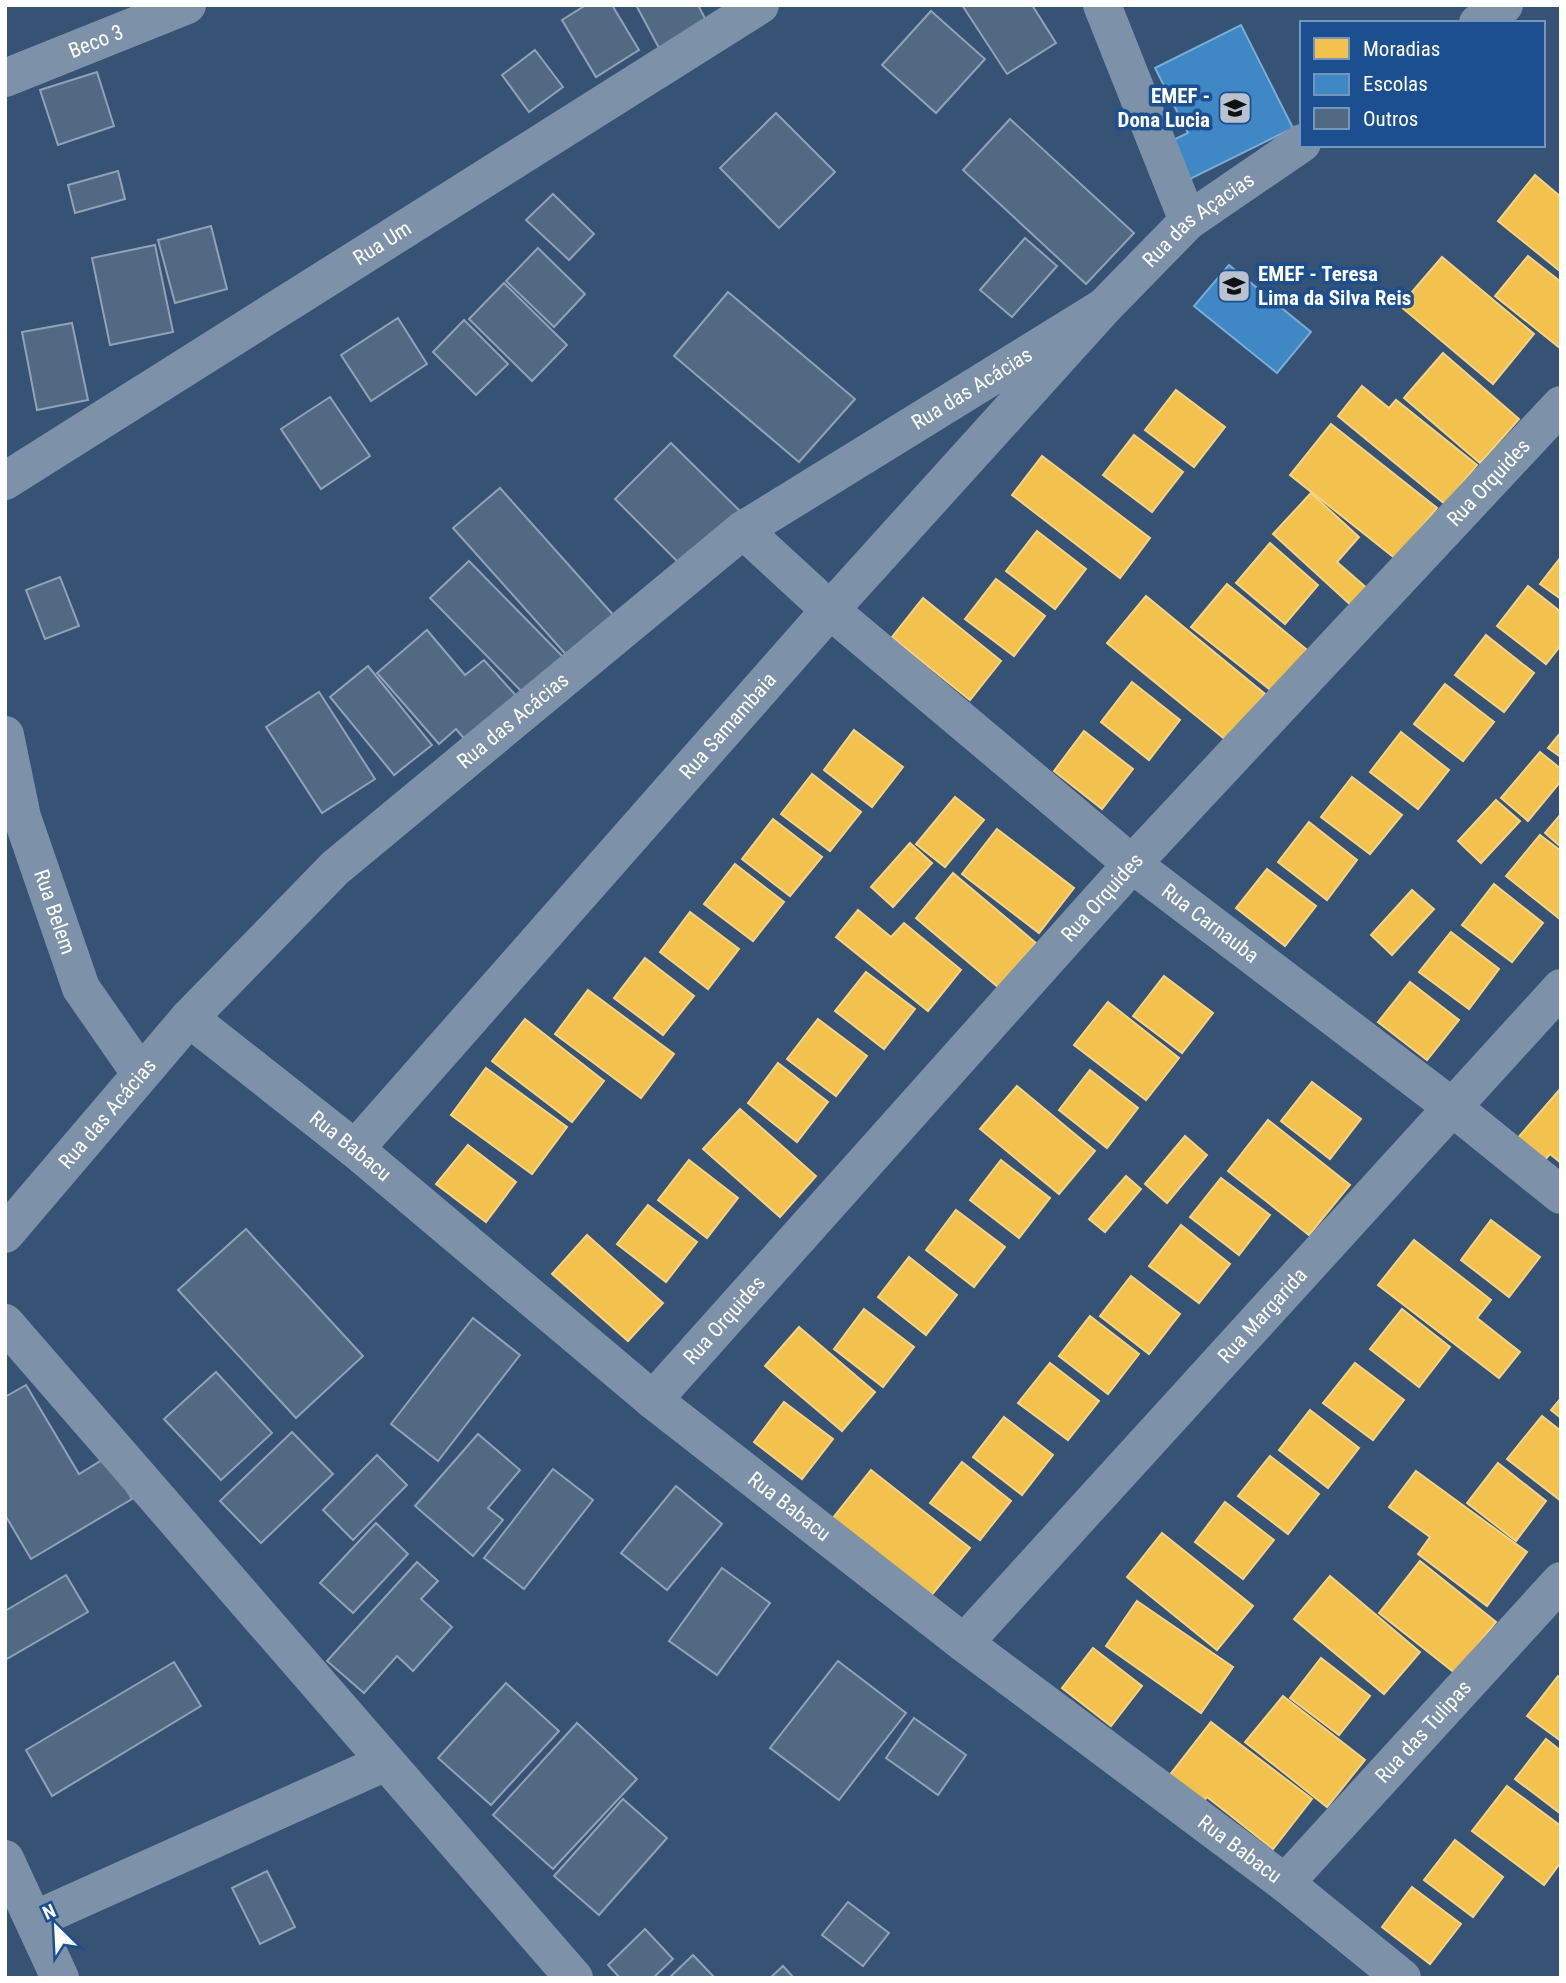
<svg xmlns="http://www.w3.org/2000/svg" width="1566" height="1983" font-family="'Roboto Condensed',sans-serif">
<rect width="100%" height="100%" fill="#365274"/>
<g fill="#f2c14e" stroke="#f6d483" stroke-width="2">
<path d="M1535,175L1561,197V272L1498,221Z"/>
<path d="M1528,256L1561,282V349L1495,296Z"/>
<path d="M1442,257L1534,334L1493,384L1400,306Z"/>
<path d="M1443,353L1519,419L1480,463L1404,398Z"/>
<path d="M1362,386L1389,408L1396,400L1477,465L1445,504L1338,416Z"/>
<path d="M1176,390L1225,427L1194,467L1145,430Z"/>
<path d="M1331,424L1437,508L1396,559L1290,475Z"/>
<path d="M1134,435L1183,472L1152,512L1103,475Z"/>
<path d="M1042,456L1150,538L1120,578L1012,495Z"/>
<path d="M1311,493L1359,537L1337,562L1369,590L1353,607L1273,534Z"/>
<path d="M1037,531L1086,569L1055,609L1006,571Z"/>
<path d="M1270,543L1318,585L1285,624L1236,583Z"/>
<path d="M1561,557V599L1540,584Z"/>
<path d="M996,579L1045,616L1014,656L965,619Z"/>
<path d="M1227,584L1307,650L1273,692L1191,627Z"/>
<path d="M1528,586L1561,612V645L1546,664L1497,626Z"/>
<path d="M1146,596L1265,694L1226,740L1107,643Z"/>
<path d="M923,598L1001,661L970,700L892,637Z"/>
<path d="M1486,635L1534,673L1504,712L1455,675Z"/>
<path d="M1132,682L1180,720L1149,760L1101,722Z"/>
<path d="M1445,684L1494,722L1463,761L1414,724Z"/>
<path d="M854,730L903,767L872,807L824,770Z"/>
<path d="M1084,731L1133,769L1102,809L1054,771Z"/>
<path d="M1401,732L1449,770L1418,809L1370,772Z"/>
<path d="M1561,732V757L1548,748Z"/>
<path d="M1540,752L1561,769V781L1528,821L1501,798Z"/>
<path d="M812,774L861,812L830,851L781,814Z"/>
<path d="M1352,777L1402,815L1370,854L1321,817Z"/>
<path d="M955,797L984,820L945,867L916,844Z"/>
<path d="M1496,800L1520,821L1481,863L1458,841Z"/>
<path d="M1561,814V847L1545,833Z"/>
<path d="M773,819L822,857L790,896L742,859Z"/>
<path d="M1309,822L1357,860L1327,900L1278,862Z"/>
<path d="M997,829L1074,888L1039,933L962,874Z"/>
<path d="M1540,835L1561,851V920L1506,876Z"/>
<path d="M910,843L932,863L893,907L871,887Z"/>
<path d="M735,864L784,902L753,941L704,904Z"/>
<path d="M1267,869L1316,906L1285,946L1236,908Z"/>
<path d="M953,873L1036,943L998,987L916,918Z"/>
<path d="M1494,884L1543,923L1512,962L1462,925Z"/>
<path d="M1412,890L1434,909L1392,955L1371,935Z"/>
<path d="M858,910L891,937L904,923L961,970L928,1011L836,937Z"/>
<path d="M690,912L739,949L708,989L660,952Z"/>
<path d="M1451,932L1499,969L1469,1009L1419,972Z"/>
<path d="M645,958L694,996L663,1035L614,998Z"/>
<path d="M866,972L915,1009L884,1049L835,1011Z"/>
<path d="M1164,976L1213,1013L1182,1053L1133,1016Z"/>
<path d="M1410,982L1459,1020L1427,1060L1378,1022Z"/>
<path d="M588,990L674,1054L641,1098L555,1034Z"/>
<path d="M1108,1002L1179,1058L1146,1100L1074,1045Z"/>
<path d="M525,1019L604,1081L572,1122L492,1061Z"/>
<path d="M818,1019L867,1056L836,1096L787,1059Z"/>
<path d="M778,1063L828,1102L797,1142L748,1103Z"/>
<path d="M486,1068L567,1127L532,1174L451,1115Z"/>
<path d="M1090,1070L1138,1108L1107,1148L1059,1110Z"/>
<path d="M1312,1082L1361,1119L1330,1159L1281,1121Z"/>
<path d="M1017,1086L1095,1151L1059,1194L980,1129Z"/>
<path d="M1561,1088V1163L1550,1154L1543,1162L1517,1139Z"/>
<path d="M740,1109L816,1176L780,1217L703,1149Z"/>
<path d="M1268,1120L1350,1185L1309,1235L1228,1171Z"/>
<path d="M1185,1136L1207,1155L1167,1203L1145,1184Z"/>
<path d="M468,1145L516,1182L486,1222L436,1184Z"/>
<path d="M689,1160L738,1198L707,1238L658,1200Z"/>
<path d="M1001,1160L1050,1198L1019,1238L970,1200Z"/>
<path d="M1126,1176L1141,1189L1105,1232L1089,1219Z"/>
<path d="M1221,1178L1270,1215L1239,1255L1190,1217Z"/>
<path d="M648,1205L697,1242L666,1282L617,1244Z"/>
<path d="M956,1210L1005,1247L974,1287L926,1250Z"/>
<path d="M1491,1220L1540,1257L1509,1297L1461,1260Z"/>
<path d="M1181,1225L1230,1264L1199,1303L1149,1266Z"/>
<path d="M587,1235L663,1303L628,1341L552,1274Z"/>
<path d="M1414,1240L1491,1300L1477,1318L1520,1352L1499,1378L1378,1285Z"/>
<path d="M909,1257L957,1295L926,1335L878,1297Z"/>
<path d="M1131,1276L1180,1314L1149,1354L1100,1316Z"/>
<path d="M864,1309L914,1347L883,1387L834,1349Z"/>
<path d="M1402,1309L1450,1347L1419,1387L1370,1349Z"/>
<path d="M1090,1316L1139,1354L1108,1394L1059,1356Z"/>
<path d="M799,1327L875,1392L842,1431L765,1366Z"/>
<path d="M1050,1363L1099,1401L1068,1440L1018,1403Z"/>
<path d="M1355,1363L1404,1400L1373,1440L1323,1403Z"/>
<path d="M1561,1398V1418L1551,1410Z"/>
<path d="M784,1402L833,1439L802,1479L754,1442Z"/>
<path d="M1310,1410L1359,1448L1328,1488L1279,1450Z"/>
<path d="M1542,1416L1561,1431V1501L1507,1459Z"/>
<path d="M1004,1417L1053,1455L1022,1495L973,1457Z"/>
<path d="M1270,1456L1319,1494L1288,1534L1238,1496Z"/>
<path d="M962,1462L1011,1501L980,1540L930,1503Z"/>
<path d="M1498,1463L1546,1501L1516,1541L1467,1503Z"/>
<path d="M871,1470L970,1548L930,1597L832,1519Z"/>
<path d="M1416,1471L1527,1552L1487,1606L1418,1554L1430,1537L1389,1507Z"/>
<path d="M1225,1502L1274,1540L1243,1579L1195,1542Z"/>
<path d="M1162,1533L1253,1606L1217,1650L1127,1577Z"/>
<path d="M1420,1561L1496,1622L1455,1673L1379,1613Z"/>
<path d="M1330,1576L1420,1652L1384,1694L1294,1619Z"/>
<path d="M1137,1601L1233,1667L1201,1713L1106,1646Z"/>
<path d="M1093,1648L1142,1686L1111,1726L1062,1688Z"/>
<path d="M1321,1658L1370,1696L1339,1735L1290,1698Z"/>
<path d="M1558,1676L1561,1678V1741L1527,1716Z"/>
<path d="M1283,1696L1365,1760L1327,1807L1245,1742Z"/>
<path d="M1211,1722L1312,1799L1273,1849L1207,1797L1196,1812L1162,1785Z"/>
<path d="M1546,1739L1561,1751V1814L1515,1779Z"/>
<path d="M1507,1786L1561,1826V1862L1544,1885L1472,1831Z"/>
<path d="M1455,1840L1503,1877L1473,1917L1424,1880Z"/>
<path d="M1412,1887L1461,1924L1430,1964L1382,1927Z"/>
</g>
<g fill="#3f88c5" stroke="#79acd6" stroke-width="2">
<path d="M1241,25L1293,128L1190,179L1171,141L1188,133L1155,68Z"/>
<path d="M1229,265L1311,332L1277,373L1194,306Z"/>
</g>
<g fill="#526984" stroke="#92a2b6" stroke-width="2">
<path d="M586,5H612L639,50L596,77L562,20Z"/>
<path d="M636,5H698L707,22L659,48Z"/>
<path d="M962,5H1032L1056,43L1007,74Z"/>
<path d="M931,11L985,59L936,113L882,65Z"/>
<path d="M535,50L563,87L529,112L502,75Z"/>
<path d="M97,72L114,126L58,145L40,90Z"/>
<path d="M776,113L835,172L779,228L720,168Z"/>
<path d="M1010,119L1134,233L1086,284L963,170Z"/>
<path d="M118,171L125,199L75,213L68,185Z"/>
<path d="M553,194L594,234L569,260L526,220Z"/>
<path d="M211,226L227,289L175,303L158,240Z"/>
<path d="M1025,238L1057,266L1012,317L980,290Z"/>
<path d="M155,245L173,332L110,345L92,258Z"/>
<path d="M538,248L585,294L554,327L506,281Z"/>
<path d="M504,283L567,345L532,381L469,319Z"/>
<path d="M728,292L855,399L799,462L674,356Z"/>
<path d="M398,318L427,364L371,401L341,355Z"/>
<path d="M464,320L508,364L476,395L433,352Z"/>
<path d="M72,323L88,400L37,410L22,332Z"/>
<path d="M330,397L370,456L321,489L281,429Z"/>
<path d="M671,443L744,515L688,572L615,499Z"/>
<path d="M500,488L616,618L570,659L453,528Z"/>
<path d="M469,561L567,661L529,699L430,598Z"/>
<path d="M60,577L79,626L45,639L26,590Z"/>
<path d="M427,630L465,675L484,660L519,699L468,743L456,729L439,744L377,673Z"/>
<path d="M368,666L432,745L394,775L330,697Z"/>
<path d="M319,692L375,779L322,813L266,727Z"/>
<path d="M246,1229L363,1356L296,1418L178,1290Z"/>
<path d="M473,1318L520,1355L438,1461L391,1424Z"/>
<path d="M216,1372L272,1433L221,1480L164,1419Z"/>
<path d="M26,1385L79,1474L107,1457L132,1499L31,1559L5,1515V1397Z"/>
<path d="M292,1432L333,1474L261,1543L220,1501Z"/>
<path d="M478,1434L520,1470L488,1508L503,1520L473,1556L415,1506Z"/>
<path d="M377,1455L407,1485L353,1540L323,1510Z"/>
<path d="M553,1469L593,1500L524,1589L484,1558Z"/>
<path d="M676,1486L722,1524L667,1590L621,1553Z"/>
<path d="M376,1523L408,1554L353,1613L320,1583Z"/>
<path d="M417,1562L438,1581L421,1599L452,1627L413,1671L397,1656L364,1693L327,1661Z"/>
<path d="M722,1568L770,1603L717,1675L669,1641Z"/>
<path d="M66,1575L88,1612L5,1660V1611Z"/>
<path d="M838,1661L906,1713L839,1800L770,1748Z"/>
<path d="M174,1662L201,1706L52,1796L26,1750Z"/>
<path d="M506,1683L559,1731L491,1805L438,1758Z"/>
<path d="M914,1718L966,1755L938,1795L886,1758Z"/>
<path d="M577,1723L637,1779L553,1869L493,1815Z"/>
<path d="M623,1799L667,1838L599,1915L554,1876Z"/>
<path d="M267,1871L295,1927L260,1944L232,1888Z"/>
<path d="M848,1902L889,1933L863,1966L822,1935Z"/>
<path d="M645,1929L673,1959L653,1978H620L608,1965Z"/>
<path d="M693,1955L715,1978H669Z"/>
<path d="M783,1966L794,1978H770Z"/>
</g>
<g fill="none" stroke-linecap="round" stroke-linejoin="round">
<g stroke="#7d92a8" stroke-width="38">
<path d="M1102,5L1188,221"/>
<path d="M1478,23L1504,5"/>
<path id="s1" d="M5,78L187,5"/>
<path id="s2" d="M5,481L760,5"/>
<path id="s3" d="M743,530L830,610L1132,864L1452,1107L1561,1195"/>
<path id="s4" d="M5,735L22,817L81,988L140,1073"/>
<path id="s5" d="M189,1018L355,1149L653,1400L964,1643L1285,1883L1402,1978"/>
<path id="s6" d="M355,1149L830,610L1104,307L1188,221L1302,143"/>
<path id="s7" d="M5,1234L189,1018L335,868L743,530L1104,307"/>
<path d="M5,1323L574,1978"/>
<path id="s8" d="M653,1400L1132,864L1561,405"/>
<path id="s9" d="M964,1643L1561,988"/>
<path d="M5,1859L60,1978"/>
<path id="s10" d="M1285,1883L1561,1581"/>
<path d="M34,1920L386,1762"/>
</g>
</g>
<defs>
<symbol id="school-square" viewBox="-11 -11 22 22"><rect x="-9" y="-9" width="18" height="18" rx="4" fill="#b9c2ce" stroke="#1b4f8f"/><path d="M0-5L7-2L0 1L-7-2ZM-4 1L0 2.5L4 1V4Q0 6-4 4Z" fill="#111"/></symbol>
</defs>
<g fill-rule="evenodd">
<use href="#school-square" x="1216" y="89" width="38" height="38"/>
<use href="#school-square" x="1215" y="267" width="38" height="38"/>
</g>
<g text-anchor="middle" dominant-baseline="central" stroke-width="7" stroke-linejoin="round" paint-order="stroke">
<g font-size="21" fill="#fff" stroke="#1b4f8f">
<text stroke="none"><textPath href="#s1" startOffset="98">Beco 3</textPath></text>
<text stroke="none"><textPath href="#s6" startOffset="1256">Rua das Açacias</textPath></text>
<text stroke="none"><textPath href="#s2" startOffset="446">Rua Um</textPath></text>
<text stroke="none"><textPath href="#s7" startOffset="1292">Rua das Acácias</textPath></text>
<text stroke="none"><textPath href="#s8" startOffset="1241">Rua Orquides</textPath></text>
<text stroke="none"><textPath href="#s7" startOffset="724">Rua das Acácias</textPath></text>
<text stroke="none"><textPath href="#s6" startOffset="564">Rua Samambaia</textPath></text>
<text stroke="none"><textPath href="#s8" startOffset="674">Rua Orquides</textPath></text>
<text stroke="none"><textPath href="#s4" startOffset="184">Rua Belem</textPath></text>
<text stroke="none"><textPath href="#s3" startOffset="611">Rua Carnauba</textPath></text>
<text stroke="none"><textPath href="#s7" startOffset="158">Rua das Acácias</textPath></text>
<text stroke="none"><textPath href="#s5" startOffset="206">Rua Babacu</textPath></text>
<text stroke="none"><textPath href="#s9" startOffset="443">Rua Margarida</textPath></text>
<text stroke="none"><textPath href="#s8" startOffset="107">Rua Orquides</textPath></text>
<text stroke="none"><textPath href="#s5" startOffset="774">Rua Babacu</textPath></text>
<text stroke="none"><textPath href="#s10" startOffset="205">Rua das Tulipas</textPath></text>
<text stroke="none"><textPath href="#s5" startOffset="1340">Rua Babacu</textPath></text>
</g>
<g font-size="21" font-weight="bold" fill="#fff" stroke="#1b4f8f" text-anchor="end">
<text x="1210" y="96">EMEF -<tspan x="1210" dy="24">Dona Lucia</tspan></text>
<text x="1258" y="274" text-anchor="start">EMEF - Teresa<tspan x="1258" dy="24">Lima da Silva Reis</tspan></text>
</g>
</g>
<rect width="1566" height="1983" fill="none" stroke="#ffffff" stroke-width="14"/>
<rect x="1300" y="21" width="245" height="126" fill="#1b4f8f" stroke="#7695bc" stroke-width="2"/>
<rect x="1314" y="38" width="35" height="21" fill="#f2c14e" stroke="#7695bc" stroke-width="2"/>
<text x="1363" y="56" font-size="21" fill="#ffffff">Moradias</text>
<rect x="1314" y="74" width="35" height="21" fill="#3f88c5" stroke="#7695bc" stroke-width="2"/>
<text x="1363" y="91" font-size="21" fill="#ffffff">Escolas</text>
<rect x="1314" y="108" width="35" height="21" fill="#526984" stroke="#7695bc" stroke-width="2"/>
<text x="1363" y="126" font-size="21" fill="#ffffff">Outros</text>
<g transform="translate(56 1927) rotate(336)" stroke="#1b4f8f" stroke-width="5" paint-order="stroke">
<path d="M0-5L12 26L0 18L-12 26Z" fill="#ffffff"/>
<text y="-10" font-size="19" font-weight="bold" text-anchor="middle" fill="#ffffff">N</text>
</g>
</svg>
